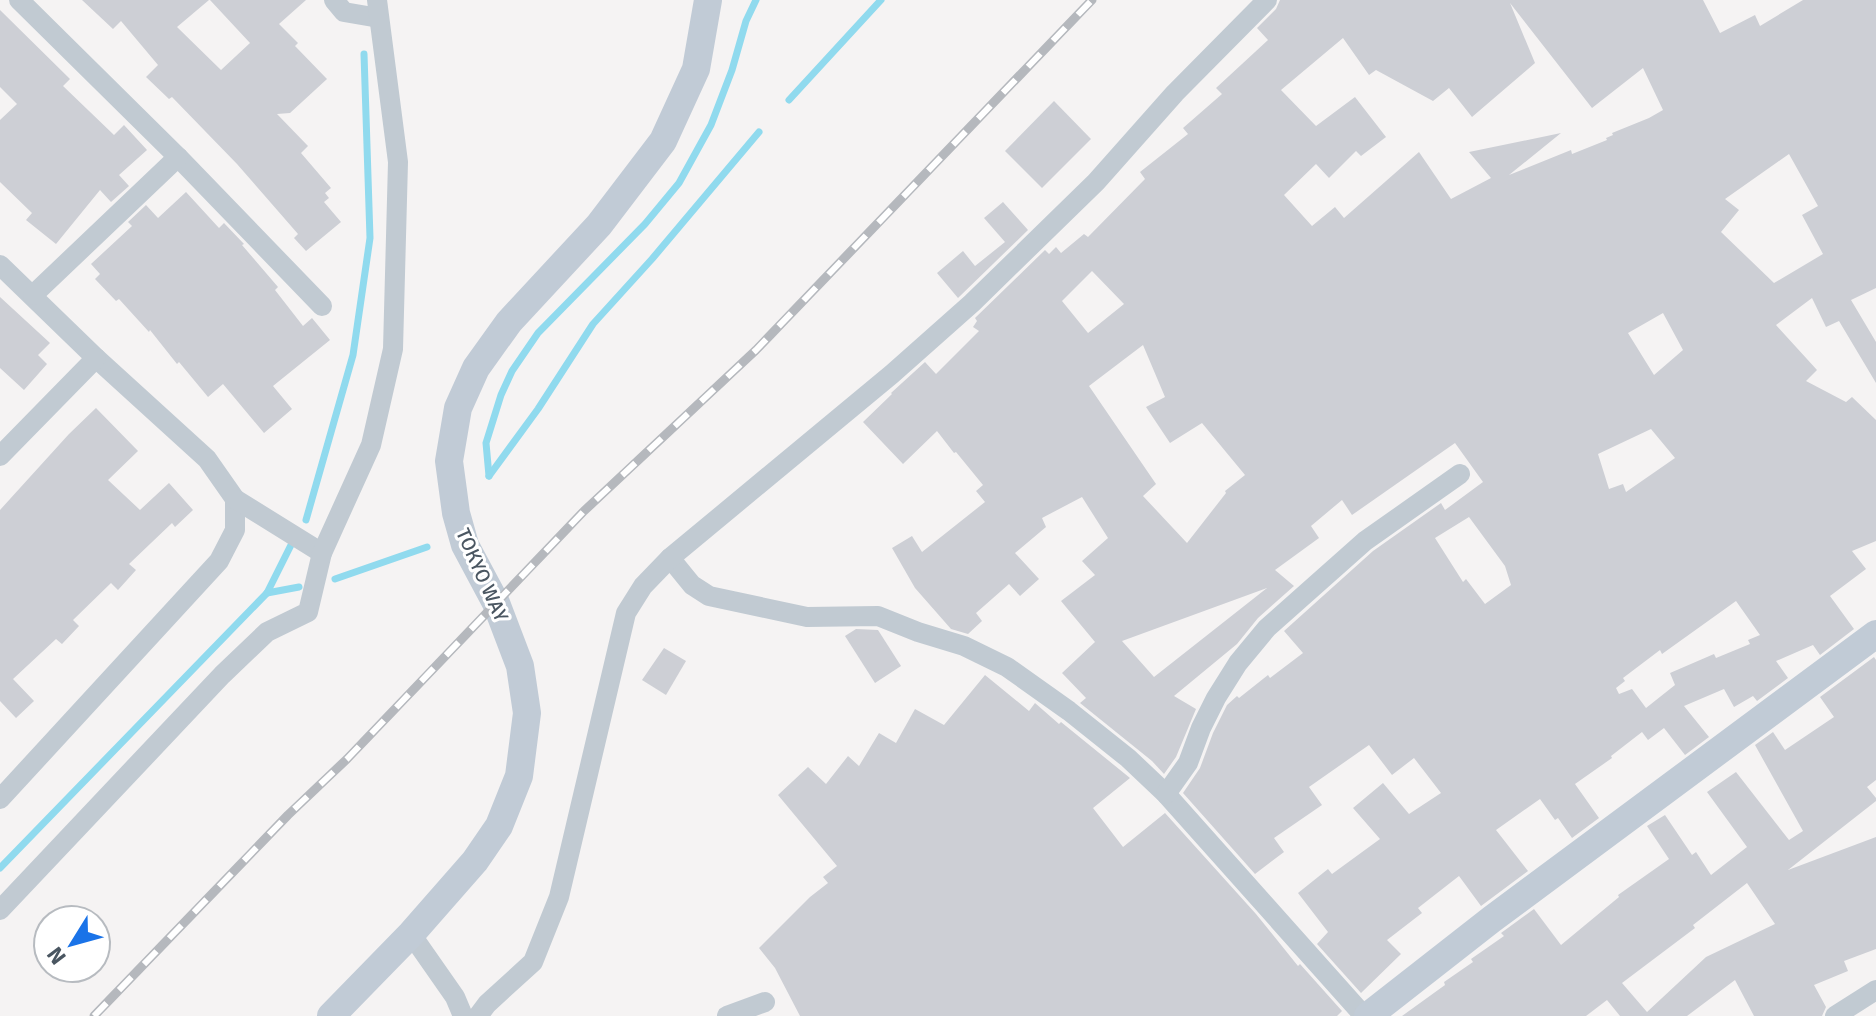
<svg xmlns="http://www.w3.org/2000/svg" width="1876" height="1016" font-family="Signika,sans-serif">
<rect width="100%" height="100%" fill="#f5f3f3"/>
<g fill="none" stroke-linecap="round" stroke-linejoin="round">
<g stroke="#90daee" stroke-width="7">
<path d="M789,100L881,0"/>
<path d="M489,476L486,443L501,395L512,371L538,333L645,224L679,183L711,125L732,70L746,21L756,0"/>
<path d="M489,476L538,409L593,324L652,259L759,132"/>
<path d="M306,520L353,355L370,238L364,54"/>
<path d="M335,579L427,547"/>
<path d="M267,593L299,587"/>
<path d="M0,868L267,593L291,545"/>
</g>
</g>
<g fill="#cdcfd5" fill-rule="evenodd">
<path d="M82,0H209L177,27L221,70L250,43L210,0H306L279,24L298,43L295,46L327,79L290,113L277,114L308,146L301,153L331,188L325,193L329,198L324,202L341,222L306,251L294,238L298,234L237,164L172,97L169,99L146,77L158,65L121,21L113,29Z"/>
<path d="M1280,0H1703L1720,33L1755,15L1760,26L1803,0H1876V288L1851,300L1876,342V383L1839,321L1826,327L1812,298L1776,325L1817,370L1806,381L1846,402L1852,397L1876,420V541L1852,551L1866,569L1830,596L1854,629L1820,655L1813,645L1776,661L1788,678L1757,701L1753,696L1734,707L1724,689L1684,706L1709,737L1685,755L1664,728L1648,740L1642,732L1611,756L1612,758L1575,784L1599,818L1572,838L1558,818L1555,820L1540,799L1496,830L1528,871L1481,906L1459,876L1418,908L1422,913L1387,940L1401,954L1361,993L1317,944L1328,932L1298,893L1328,869L1332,874L1380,839L1353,808L1383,783L1409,814L1441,793L1414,758L1392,775L1369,745L1309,787L1322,805L1274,838L1284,852L1255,874L1183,793L1200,768L1213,733L1227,705L1237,696L1239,698L1268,675L1270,678L1303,653L1284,631L1373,551L1441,503L1445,510L1483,482L1455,443L1352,515L1342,500L1311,526L1319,538L1275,570L1294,586L1258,618L1237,644L1174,696L1196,709L1176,757L1164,774L1152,761L1080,703L1086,698L1062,673L1095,642L1061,601L1095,575L1082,561L1108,538L1082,497L1042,518L1046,527L1015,553L1039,579L1020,596L1009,584L976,613L982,621L968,634L951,629L915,588L892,548L912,536L922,552L985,502L976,491L983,485L956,452L954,453L937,431L903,464L863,422L892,394L891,393L925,362L936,374L979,331L973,327L977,321L975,318L1045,250L1049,254L1056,247L1061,253L1084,234L1088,237L1145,179L1140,172L1188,134L1183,128L1222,94L1216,88L1268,40L1257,28L1276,9ZM1510,3L1592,108L1643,68L1663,110L1649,118L1612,133L1613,135L1606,138L1607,140L1572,154L1571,150L1509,175L1561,133L1469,152L1491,178L1451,199L1419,152L1344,218L1335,207L1312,226L1284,195L1316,164L1329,178L1356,151L1361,156L1386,137L1355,97L1316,126L1281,90L1343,38L1369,75L1376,70L1433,101L1449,88L1472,117L1535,63ZM1789,154L1818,206L1802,215L1823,254L1774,283L1721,232L1739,210L1725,199ZM1092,271L1124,304L1088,333L1062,301ZM1663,313L1683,350L1654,375L1628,333ZM1143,345L1165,397L1146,407L1170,443L1202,423L1245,475L1225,491L1226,493L1187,543L1143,496L1156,484L1089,386ZM1651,429L1675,458L1626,492L1623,484L1609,489L1598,454ZM1469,517L1505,566L1511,585L1485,604L1466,579L1463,582L1435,538ZM1267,588L1154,677L1122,641ZM1736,601L1760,635L1748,640L1750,644L1716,658L1714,654L1670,673L1675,685L1646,708L1632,689L1619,694L1616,688L1625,681L1623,678L1660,650L1662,654Z"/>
<path d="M0,10L70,79L63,86L114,135L124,125L147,150L119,175L129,186L111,202L100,190L56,244L26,220L32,213L0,182V120L17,104L0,87Z"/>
<path d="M1054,101L1091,139L1042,188L1005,151Z"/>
<path d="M186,192L219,228L224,223L244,244L242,245L278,287L275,290L303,326L312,318L330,340L273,386L292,409L264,433L223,384L208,397L179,362L177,364L150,330L149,332L119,299L116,301L95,279L100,274L91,264L132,226L128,222L146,205L158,218Z"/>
<path d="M1003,202L1028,230L958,298L937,273L963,251L975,266L1005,242L984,218Z"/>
<path d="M0,297L50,343L38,355L47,364L24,390L0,368Z"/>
<path d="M96,408L138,451L108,480L140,510L169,483L193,510L175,527L172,523L129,564L136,570L118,590L111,583L73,620L79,626L62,644L56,639L13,679L34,701L16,718L0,701V510L69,434Z"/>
<path d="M856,629L878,630L901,666L875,683L845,636Z"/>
<path d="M664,648L686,661L666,695L642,680Z"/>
<path d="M1874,657L1876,660V780L1867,787L1876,798V801L1788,870L1876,837V949L1844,961L1848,971L1814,985L1826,1007L1822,1016H1754L1735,980L1687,1016H1620L1607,1000L1586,1016H1402L1445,985L1444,982L1473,962L1471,959L1504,936L1501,933L1534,909L1561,945L1619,897L1618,895L1669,859L1647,826L1665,815L1692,855L1696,852L1711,875L1747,847L1707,792L1736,772L1789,840L1803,831L1755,745L1773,732L1785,750L1834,717L1820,697ZM1747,883L1775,924L1706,957L1647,1012L1622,983L1695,928L1693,925Z"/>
<path d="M985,675L1029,711L1035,703L1059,724L1061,722L1130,778L1093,808L1123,847L1165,813L1256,914L1298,966L1300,964L1342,1011L1337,1016H800L775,968L759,948L810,897L828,883L823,877L837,866L778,795L808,767L826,784L848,756L859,766L879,733L896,743L915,709L944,725Z"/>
</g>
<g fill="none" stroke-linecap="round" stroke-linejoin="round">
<g stroke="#c1cad2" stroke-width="20">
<path d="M19,0L178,157L322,306"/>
<path d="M334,0L344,12L379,18"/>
<path d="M0,265L96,358L207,459L235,499V530L219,561L0,799"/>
<path d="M33,295L178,157"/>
<path d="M0,456L96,358"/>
<path d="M235,499L322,553"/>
<path d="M670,558L692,585L709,596L807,617L878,616L918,632L964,646L1007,667L1069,711L1128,758L1166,794L1364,1016"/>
<path d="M1166,794L1188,763L1201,728L1216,698L1238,663L1267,628L1365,541L1460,474"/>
<path d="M0,910L222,675L267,632L308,612L322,553L371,445L393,349L398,162L377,0"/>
<path d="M411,934L455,997L463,1016"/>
<path d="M478,1016L487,1004L533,962L559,897L626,613L643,586L670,558L892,374L972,303L1096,182L1175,93L1267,0"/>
<path d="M727,1016L765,1002"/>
<path d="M1835,1016L1876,990"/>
</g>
<g stroke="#c1cbd6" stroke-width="28">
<path d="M331,1016L411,934L475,861L499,826L519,776L527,713L520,666L496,603L465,545L456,513L449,461L458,408L476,368L509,322L599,225L663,141L696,69L708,0"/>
<path d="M1368,1016L1492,919L1876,634"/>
</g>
<defs>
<path id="rail" d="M94,1016L288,815L347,759L584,511L756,350L1092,0"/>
</defs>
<use href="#rail" stroke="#b5b8bd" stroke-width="9"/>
<use href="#rail" stroke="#fff" stroke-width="6" stroke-dasharray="18" stroke-linecap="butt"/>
</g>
<g text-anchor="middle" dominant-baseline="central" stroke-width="6" stroke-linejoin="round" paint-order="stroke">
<g font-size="20" fill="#4a5661" stroke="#fff">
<text transform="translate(482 575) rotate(66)">TOKYO WAY</text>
</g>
</g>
<g transform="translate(72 944) rotate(233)"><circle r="38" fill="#ffffff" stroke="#b7bbc0" stroke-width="2"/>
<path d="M0-6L14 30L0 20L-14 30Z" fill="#1a73e8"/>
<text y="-12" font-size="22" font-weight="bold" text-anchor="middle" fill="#4a5661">N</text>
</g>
</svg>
